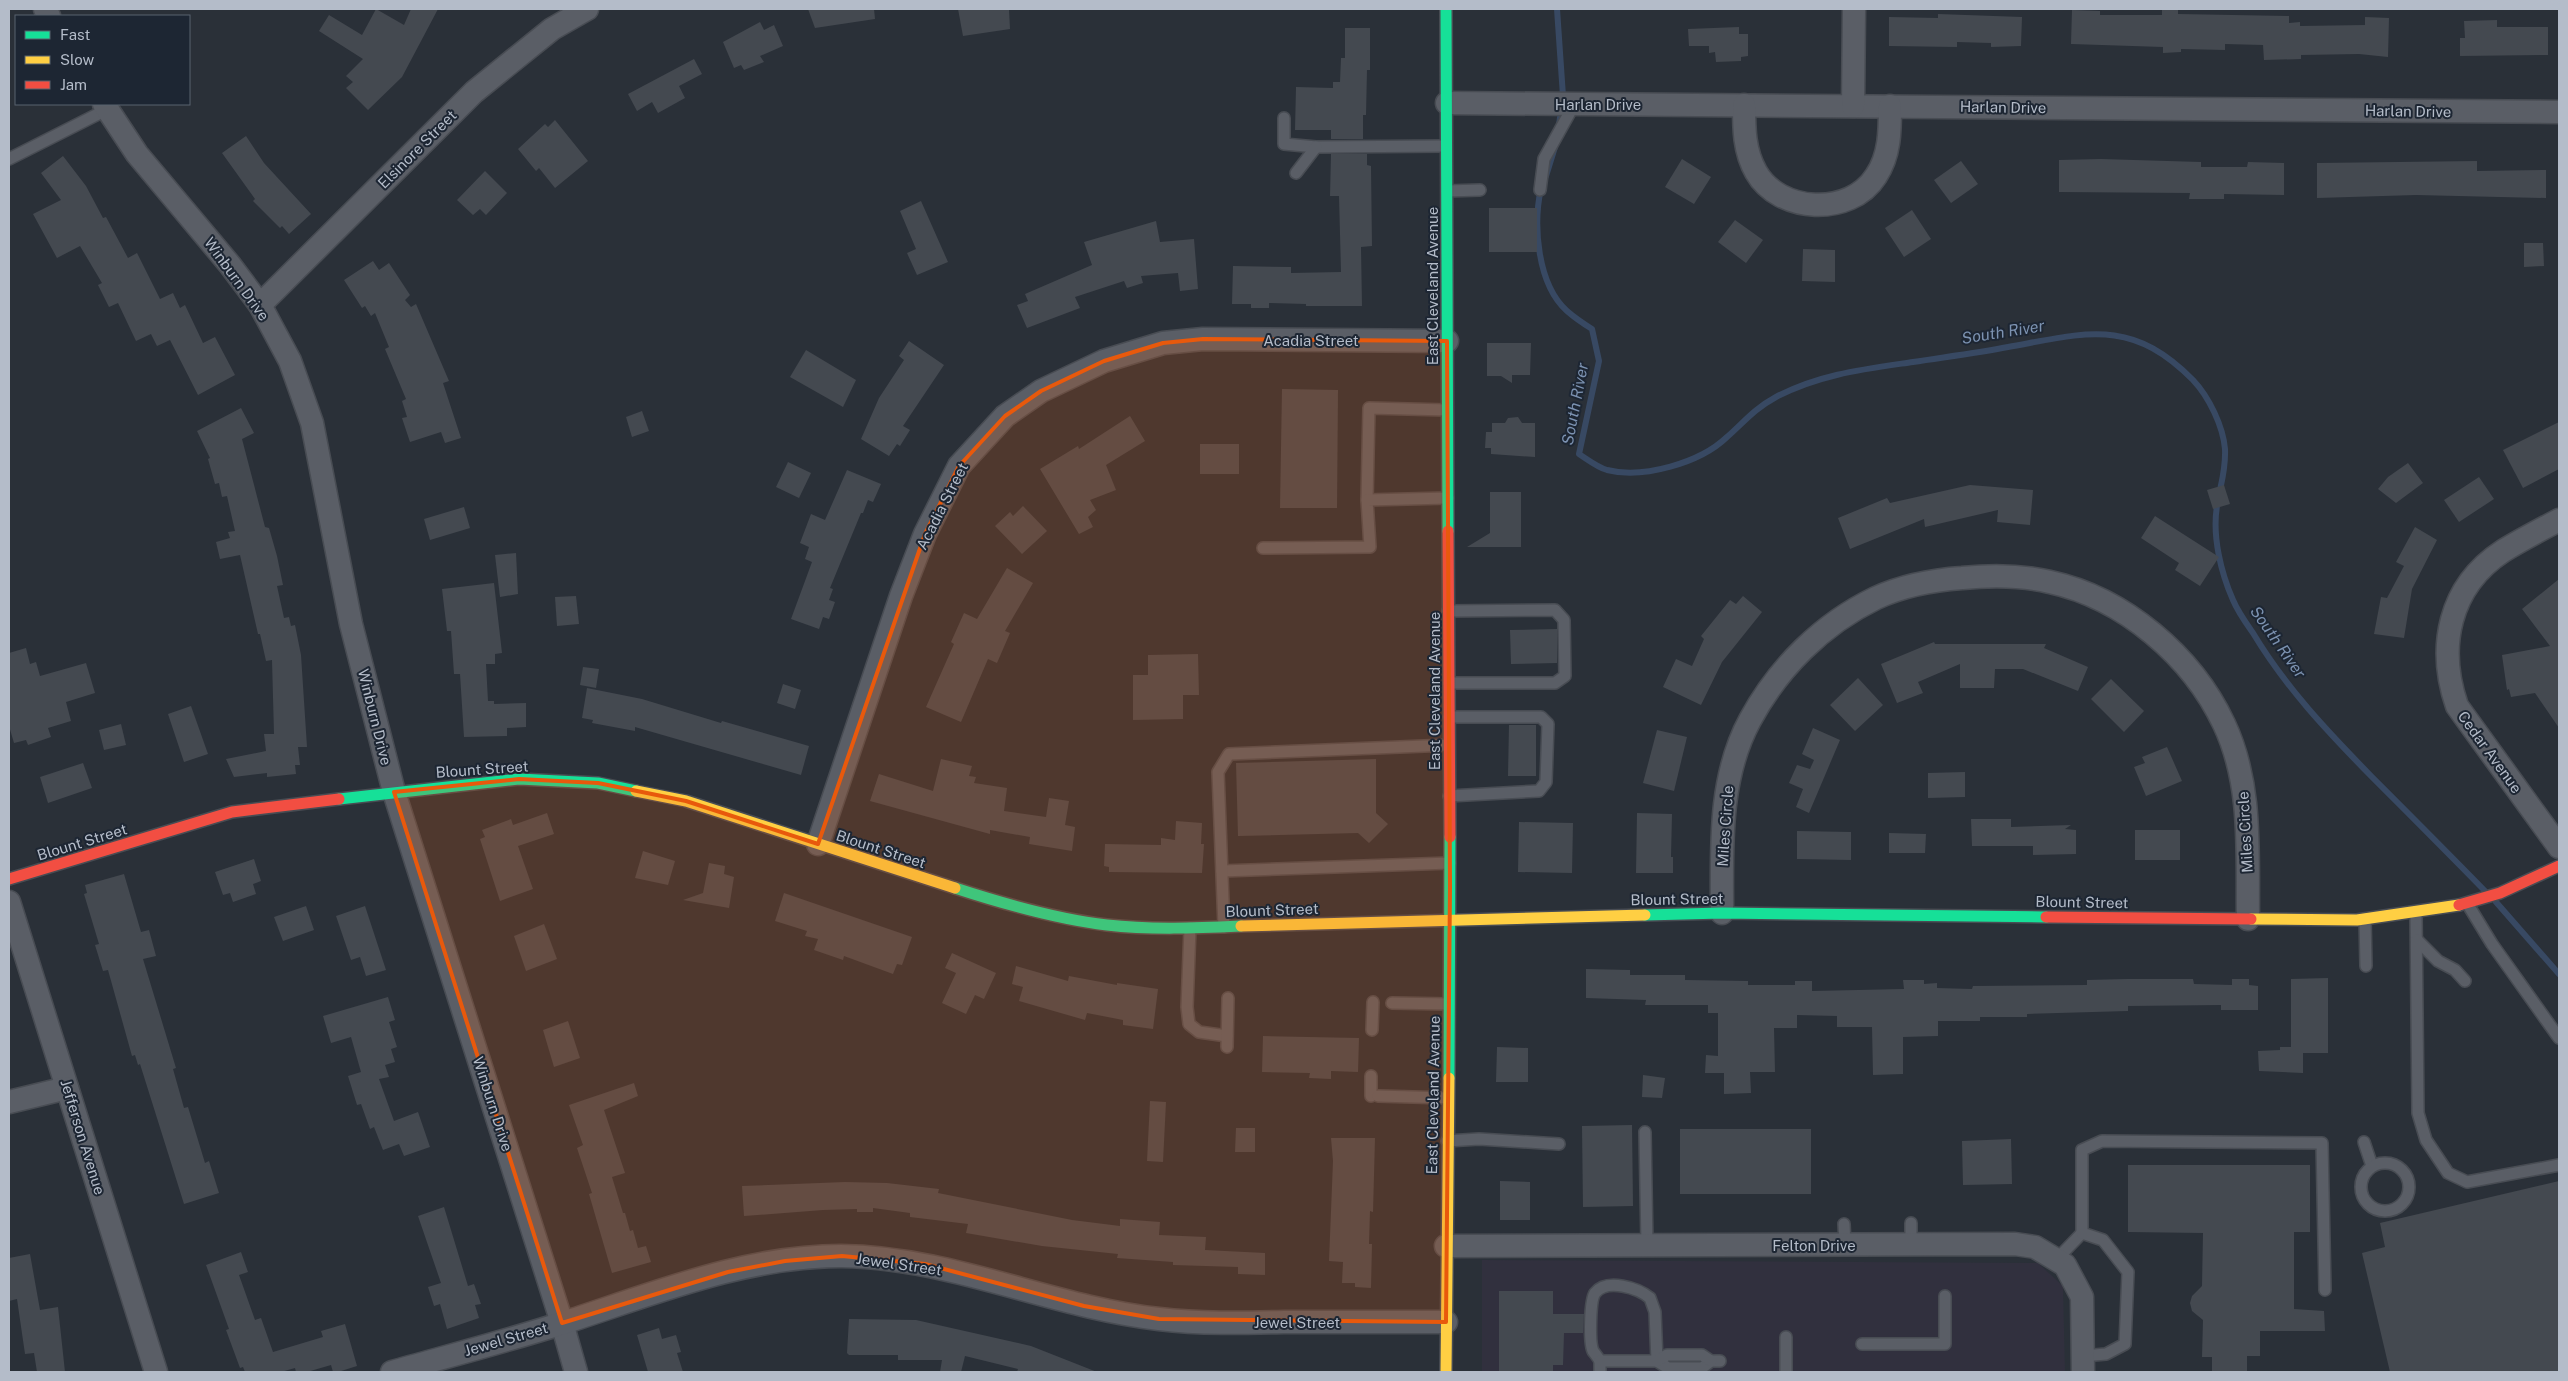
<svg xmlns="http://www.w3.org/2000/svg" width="2568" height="1381" font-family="'Public Sans',sans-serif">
<rect width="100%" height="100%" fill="#2a3038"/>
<path fill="#31303e" d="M1482,1260L2038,1263L2063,1286L2065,1372H1482Z"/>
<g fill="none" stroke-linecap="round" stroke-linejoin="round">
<g stroke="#384963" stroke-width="6">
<path d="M1557,9L1563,96L1559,125"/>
<path d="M1546,176L1555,147"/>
<path d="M1541,188C1533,225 1537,284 1567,311C1575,318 1584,324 1592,329L1599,361L1579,454C1587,459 1597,467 1607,470C1643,479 1700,463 1727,437C1745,421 1754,409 1776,397C1820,374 1865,369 1913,362C1945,357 1977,353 2008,347C2086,333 2131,317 2193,380C2209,397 2223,426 2225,449C2226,472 2220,485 2217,506C2212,536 2221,573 2233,600C2238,612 2246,623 2253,633C2286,688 2328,732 2372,777C2410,815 2448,853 2485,891"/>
<path d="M2496,902L2559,974"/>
</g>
</g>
<g fill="#444950">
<path d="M376,9L404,25L411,9H438L402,77L368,110L346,88L353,82L346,76L363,59L319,31L329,15L362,35Z"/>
<path d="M808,9H874L875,19L815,28Z"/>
<path d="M958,9H1009L1010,29L963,36Z"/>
<path d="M2162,9H2178V14L2289,16V23L2300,22V26L2365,25V17L2389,18L2388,57L2359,54L2301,55V59L2264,60L2263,45L2225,44V50L2181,49V52L2163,53V47L2071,44L2072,10L2100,11V15H2162Z"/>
<path d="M1938,14L2022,17L2021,46L1991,47V43L1957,42V47L1889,46V17L1938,18Z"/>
<path d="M2497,20V27H2548V55L2460,56V38H2465L2464,21Z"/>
<path d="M760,22L764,30L774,25L783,46L760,56L764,62L744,70L741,65L734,68L723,42Z"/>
<path d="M1739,27V34H1748V56L1741,57V61L1716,62L1715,52L1709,53V46H1689L1688,29Z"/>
<path d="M1345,28H1370V70H1367L1366,115H1363V139H1331V130H1295L1296,87L1333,88V82H1340L1341,58H1345Z"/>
<path d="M694,59L702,74L679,86L685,98L658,113L652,102L637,111L628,94Z"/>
<path d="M555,120L588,161L555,188L539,168L536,171L518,149L545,124L548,127Z"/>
<path d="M246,136L264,163L311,214L289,234L282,226L280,228L253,201L255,199L222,153Z"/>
<path d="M1331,154H1367V165L1371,166L1372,246L1361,247L1362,306H1306V304L1269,303V308H1251V304H1232L1233,266L1291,267V273L1341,272L1339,196H1330Z"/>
<path d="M63,156L86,186L103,218L106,217L128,258L137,253L160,299L173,293L180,308L185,305L203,343L215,337L235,375L198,395L170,340L157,346L151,334L136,341L118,303L109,307L98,285L102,283L80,246L57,258L33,214L61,200L41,173Z"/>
<path d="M1682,159L1711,177L1694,204L1665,187Z"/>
<path d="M2101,159L2201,162V167H2247L2248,162L2284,163V195L2224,194V199H2189L2190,193L2059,192V160Z"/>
<path d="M1961,161L1978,184L1951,203L1934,180Z"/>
<path d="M2477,161V171L2546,170V198L2416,195L2317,198V163Z"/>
<path d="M485,171L507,193L486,215L480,209L473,215L457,200Z"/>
<path d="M921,201L948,262L917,275L907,253L916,249L900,211Z"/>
<rect x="1489" y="208" width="48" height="44"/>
<path d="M1912,210L1931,239L1904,257L1885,228Z"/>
<path d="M1735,220L1763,240L1746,263L1718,242Z"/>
<path d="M1156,221L1160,242L1194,239L1198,289L1180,291L1178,273L1141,276L1143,283L1127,288L1124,281L1075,297L1080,308L1027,328L1017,305L1028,301L1025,294L1092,265L1084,242Z"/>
<path d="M2524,243H2543L2544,266L2524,267Z"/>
<path d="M1803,249L1835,250V282L1802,281Z"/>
<path d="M373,261L379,270L389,263L410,295L405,300L411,307L416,304L449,381L443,383L461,438L445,443L441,432L410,442L402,418L407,417L402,401L406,399L385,349L389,347L375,313L371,316L365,306L362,308L344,280Z"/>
<path d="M909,341L944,365L903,426L910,430L900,446L897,444L889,456L861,439L879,398L904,360L899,356Z"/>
<path d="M1487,343H1531L1530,375H1512V383L1501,376H1487Z"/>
<path d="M806,350L856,380L843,407L790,377Z"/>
<path d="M1282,389L1338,390L1337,508H1280Z"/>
<path d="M241,408L254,433L242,439L265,527L269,528L277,556L283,585L277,586L284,618L289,617L291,626L295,625L301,655L307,747H298L300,765H295L296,774L267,777V773L234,777L226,759L266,751L264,734H274L272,660L266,661L260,634H258L240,555L220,559L216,542L230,538L228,532L235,531L227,496L222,497L219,483L215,484L208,459L210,458L197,431Z"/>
<path d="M642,411L649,431L632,437L626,417Z"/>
<path d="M1130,416L1145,441L1106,465L1116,490L1090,500L1096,510L1088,517L1093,527L1079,534L1040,469L1078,446L1079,449Z"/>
<path d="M1518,417L1522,423H1535V457L1491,454V448H1485L1486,432H1492V423H1505L1508,418Z"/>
<path d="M2559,422V469L2523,488L2503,450Z"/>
<rect x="1200" y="444" width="39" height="30"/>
<path d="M788,462L811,473L799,498L776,487Z"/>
<path d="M2408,463L2423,483L2396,503L2378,489L2388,477Z"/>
<path d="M847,470L881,484L873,502L868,500L863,513H861L830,588L833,589L829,600L835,602L829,619L823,617L819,629L791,619L812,562L805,559L809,547L800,543L811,514L825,520Z"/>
<path d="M2479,477L2494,499L2459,522L2444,500Z"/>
<path d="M1970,485L2033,490L2030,525L1997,522L1998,510L1925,527L1924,519L1850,549L1838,518L1887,498L1890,503Z"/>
<path d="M2224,485L2230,504L2213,509L2207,490Z"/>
<path d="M1490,492H1521V547H1467L1490,533Z"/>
<path d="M1023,506L1047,531L1022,554L995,526L1010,512L1013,516Z"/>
<path d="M464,507L470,528L430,540L424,519Z"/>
<path d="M2155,516L2219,557L2200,586L2175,570L2179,563L2141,538Z"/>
<path d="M2415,527L2437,540L2412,589L2404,638L2374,634L2381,597L2387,598L2404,566L2396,562Z"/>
<path d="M516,553L518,594L500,597L495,555Z"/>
<path d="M1007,568L1033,583L1005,631L1010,633L997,663L988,659L961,722L926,707L954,644L951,642L964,613L977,619Z"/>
<path d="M2559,579V728L2535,693L2511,697L2509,689L2507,690L2502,655L2550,646L2522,609Z"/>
<path d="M494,583L502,653L495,654V664H486L488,701H494V704L526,703V727L507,728V736L464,737L460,674H454L451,631H447L442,589Z"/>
<path d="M576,596L579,624L557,626L555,597Z"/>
<path d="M1743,596L1762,612L1722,662L1701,705L1663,687L1676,659L1692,666L1704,639L1701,636L1730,600L1736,604Z"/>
<path d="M1557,629V663L1511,664L1510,630Z"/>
<path d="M1934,642L1935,644H2046L2044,648L2088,667L2078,691L2023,669H1995L1994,688H1960V664L1918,682L1923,693L1897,703L1881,664Z"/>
<path d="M26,648L30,664L36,662L40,676L86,663L95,693L66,702L71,721L48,728L51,737L28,745L26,740L14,743L9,726V653Z"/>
<path d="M1198,654L1199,695H1183V719L1133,720V675H1148V655Z"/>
<path d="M583,667L599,669L596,688L580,685Z"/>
<path d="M1858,678L1883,705L1855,731L1830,705Z"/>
<path d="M2111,679L2144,711L2124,732L2091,699Z"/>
<path d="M783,684L801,690L795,709L777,703Z"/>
<path d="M587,688L642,699L721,723L722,721L809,746L801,775L635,727V731L592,723L593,720L582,718Z"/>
<path d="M191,706L208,754L184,762L168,714Z"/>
<path d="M121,724L126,745L104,750L99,730Z"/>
<path d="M1509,725H1536V776H1508Z"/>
<path d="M1813,728L1840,740L1809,813L1796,807L1803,789L1789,783L1797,765L1810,769L1814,760L1802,754Z"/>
<path d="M1657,730L1687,737L1674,791L1643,783Z"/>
<path d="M2167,747L2182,781L2146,796L2134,767L2145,763L2142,757Z"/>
<path d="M941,759L972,766L969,776L976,777L974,783L1007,788L1004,811L1046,817L1049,798L1069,801L1065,825L1075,827L1072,851L1029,844L1030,837L990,830V834L870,801L879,774L933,791Z"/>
<path d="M1376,759V813L1388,824L1369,843L1358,833L1238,836L1236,763Z"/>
<path d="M83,763L92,788L48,803L40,777Z"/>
<path d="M1965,772V797L1928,798V773Z"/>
<path d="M547,813L554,834L518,846L533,889L500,901L480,839L485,837L482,830L511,819L513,825Z"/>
<path d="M1637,813L1672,814L1671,857H1673V873H1636Z"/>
<path d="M1971,819H2011V827L2071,825L2065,829L2076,830V854L2033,855V846H1972Z"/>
<path d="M1176,821L1202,823L1201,844H1204L1202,873L1109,872V867L1104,866L1105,844L1161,845V838L1175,840Z"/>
<path d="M1519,822L1573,823L1572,873L1518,872Z"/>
<rect x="2135" y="830" width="45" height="30"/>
<path d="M1797,831L1851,832V860L1797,859Z"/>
<path d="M1889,833L1926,834L1925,853H1889Z"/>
<path d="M643,851L675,861L668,885L635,878Z"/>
<path d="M254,859L261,881L253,884L256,894L233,902L230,893L223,895L215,872Z"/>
<path d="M709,863L725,866L724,874L734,877L729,908L683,900L703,893Z"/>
<path d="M124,874L141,932L149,930L156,956L143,959L176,1068L173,1069L184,1108L188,1107L205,1163L209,1161L219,1193L184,1204L140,1064L138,1065L135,1055L132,1056L108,970L103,971L95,945L99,944L84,894L87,893L85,885Z"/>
<path d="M784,893L912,937L902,965L897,964L893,974L844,956L843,960L814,950L818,939L805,936L807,931L775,921Z"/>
<path d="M306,906L314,930L283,941L274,917Z"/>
<path d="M365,906L386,970L366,976L360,957L351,960L336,916Z"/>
<path d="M544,924L557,959L526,971L514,936Z"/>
<path d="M952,953L996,973L984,999L975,995L966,1014L942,1003L956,973L945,968Z"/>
<path d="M1016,966L1068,981L1069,976L1117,985V983L1158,989L1153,1029L1123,1025V1020L1087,1013L1085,1020L1019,1001L1023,987L1012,984Z"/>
<path d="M1586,969L1630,970V975H1685V980L1748,981V985H1795V981H1812V991L1904,989L1903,980H1924V984L1937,983V988L1972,989L1973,986L2087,985V980L2127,979H2193L2194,984L2232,985V979H2249V985L2258,986V1010H2221V1005L2128,1006V1011L2027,1014V1017H1980V1021H1938V1036L1903,1037V1074L1873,1075L1872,1027H1837V1016L1797,1015V1028H1774L1775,1072H1750L1751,1093L1724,1094V1073H1705L1706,1055L1718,1056V1013H1708V1005H1645L1646,1000L1586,998Z"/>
<path d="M2328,978V1053H2303V1073L2259,1071L2258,1051L2280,1050V1047H2291V979Z"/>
<path d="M388,997L395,1020L389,1022L397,1047L391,1049L395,1062L385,1065L389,1077L379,1079L394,1121L418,1112L430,1147L404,1156L399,1144L383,1150L374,1127L370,1129L361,1104L357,1105L348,1076L361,1072L351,1037L331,1043L323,1016Z"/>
<path d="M568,1021L580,1058L554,1067L543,1030Z"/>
<path d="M1263,1036L1359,1038L1358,1072L1331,1071V1079L1309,1078L1310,1073L1262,1072Z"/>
<path d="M1497,1047L1528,1048V1082H1496Z"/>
<path d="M1643,1075L1665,1078L1662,1098L1642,1097Z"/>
<path d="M634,1083L638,1096L604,1110L625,1173L612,1177L623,1213H625L630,1231L633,1230L638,1248L646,1246L651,1262L612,1273L589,1194L592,1193L577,1148L583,1145L569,1105Z"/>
<path d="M1150,1101L1166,1102L1163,1162L1147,1161Z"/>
<path d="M1632,1125L1633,1206L1583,1207L1582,1126Z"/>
<path d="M1236,1128H1255V1152H1235Z"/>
<rect x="1680" y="1129" width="131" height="65"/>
<path d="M1331,1138H1375L1373,1212L1370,1211L1369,1244H1372L1371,1288L1355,1287V1283H1342L1343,1262L1329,1261L1333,1161Z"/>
<path d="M2011,1139L2012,1184L1963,1185L1962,1141Z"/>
<path d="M2128,1165H2310V1232H2294V1309L2324,1311L2325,1331H2260V1356H2247V1372H2212V1357H2202L2203,1320L2192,1311L2190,1303L2192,1296L2202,1286L2203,1233L2128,1232Z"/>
<path d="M1500,1181L1530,1182V1220H1500Z"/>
<path d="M2559,1181V1372H2390L2362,1253L2385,1247L2380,1223Z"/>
<path d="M845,1182L887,1183L939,1189L938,1193L1072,1220L1120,1226V1219L1160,1222L1159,1235L1206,1237L1205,1250L1265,1253V1275L1238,1274V1267L1173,1265V1262L1117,1258L1118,1254L1042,1246L966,1233L968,1224L910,1217V1213L873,1208V1212H857V1209L823,1210L744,1216L742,1186Z"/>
<path d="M444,1207L468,1286L474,1284L481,1304L475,1305L479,1318L447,1329L440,1304L434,1306L428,1287L441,1283L418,1216Z"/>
<path d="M241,1252L248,1272L239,1275L255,1320L261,1318L273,1352L323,1337L321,1331L345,1324L357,1366L338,1372H333L331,1365L307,1372H296L295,1368L281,1372H245L243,1367L240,1368L226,1330L229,1329L206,1265Z"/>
<path d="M30,1254L40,1310L58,1307L65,1372H37L34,1353L25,1354L17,1299L9,1301V1258Z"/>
<path d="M1499,1291H1553V1314H1584L1583,1333H1564L1563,1365H1553V1372H1499Z"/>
<path d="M849,1319L916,1320L1031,1346L1097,1372H1017L1018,1369L965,1356L961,1372H940L942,1360H898V1355H849L847,1353Z"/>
<path d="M659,1328L662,1339L676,1335L681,1352L677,1353L683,1372H648L637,1335Z"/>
</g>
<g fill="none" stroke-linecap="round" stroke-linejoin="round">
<defs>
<g id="lane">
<path d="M1284,118V144L1316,147L1446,146"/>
<path d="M9,159L108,109"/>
<path d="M1296,173L1316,147"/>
<path d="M1540,190L1544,159L1575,103"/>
<path d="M1447,191L1480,190"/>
<path d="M1367,500L1369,408L1447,410"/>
<path d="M1263,548L1370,547L1367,500L1448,498"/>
<path d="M1448,611L1555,610L1564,620L1565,676L1555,683H1449"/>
<path d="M1449,717H1541L1548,724L1546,782L1539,791L1449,796"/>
<path d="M1222,871L1450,863"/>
<path d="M2467,903L2492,944L2559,1038"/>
<path d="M2416,913L2418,1113L2426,1140L2448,1173L2467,1182L2559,1165"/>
<path d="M2365,919L2366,966"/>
<path d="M1224,927L1218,772L1229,754L1449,745"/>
<path d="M1190,928L1187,1007L1189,1024L1199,1032L1227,1036"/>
<path d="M2417,940L2438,961L2455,970L2465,981"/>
<path d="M1392,1003L1449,1004"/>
<path d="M1372,1030L1373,1002"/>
<path d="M1227,1047L1228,998"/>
<path d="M1371,1096V1076"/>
<path d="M1378,1096L1448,1098"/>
<path d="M1645,1132L1647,1245"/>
<path d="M1447,1141L1479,1139L1559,1144"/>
<path d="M2364,1142L2372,1166"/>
<circle cx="2385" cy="1187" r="24"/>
<path d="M1911,1223V1244"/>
<path d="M1844,1224L1845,1245"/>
<path d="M2056,1260L2082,1233"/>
<path d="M1862,1344H1945V1296"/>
<path d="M2083,1356L2106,1354L2125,1344L2128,1272L2103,1240L2082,1233V1150L2102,1141L2322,1143L2325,1290"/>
<path d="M1600,1361C1598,1357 1595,1354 1593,1351C1589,1342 1590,1300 1595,1293C1607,1278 1638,1288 1650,1298L1655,1312L1657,1361"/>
<path d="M1657,1361L1668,1368H1702L1711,1361H1720"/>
<path d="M1600,1372V1361H1657L1667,1355H1702L1711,1361"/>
<path d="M1786,1372V1337"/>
</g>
<g id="street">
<path d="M45,9L49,16"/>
<path d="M1447,103L2559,112"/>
<path d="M104,104L137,154L230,265L260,305L290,361L312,423L351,624L394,792L562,1323L576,1372"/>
<path d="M1744,105C1744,128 1744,151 1756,172C1779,213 1850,217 1876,176C1890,155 1890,131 1890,106"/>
<path d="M1853,106L1854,9"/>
<path d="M260,305L474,92L552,29L587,9"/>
<path d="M2559,520C2540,530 2521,540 2503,551C2448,587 2437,648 2457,706L2559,847"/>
<path d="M818,844L901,596L925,534L959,466L1005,416L1041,391L1104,361L1163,343L1203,339L1447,341"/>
<path d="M9,902L156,1372"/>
<path d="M1722,913C1722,848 1718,779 1750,720C1778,668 1822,624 1876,598C1902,586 1933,580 1962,578C1991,575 2021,575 2050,582C2124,598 2192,656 2224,724C2253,785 2247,854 2248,919"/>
<path d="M9,1102L67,1088"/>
<path d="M1446,1246L2015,1244L2035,1247L2065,1265L2082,1297L2083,1372"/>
<path d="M392,1372C449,1356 507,1341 563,1323C653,1294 745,1256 841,1256C951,1257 1051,1307 1159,1319C1200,1324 1242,1323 1284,1322C1338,1322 1392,1322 1446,1322"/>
</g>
<g id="fast">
<path d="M1446,9L1448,531"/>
<path d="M339,799L519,779L598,783L636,791"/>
<path d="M955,888C1004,904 1056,919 1107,925C1151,930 1197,928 1241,926"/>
<path d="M1645,915L1722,913L2046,917"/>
<path d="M1449,1078L1450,837"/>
</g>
<g id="slow">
<path d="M636,791L686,801L955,888"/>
<path d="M2251,919L2357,920L2459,905"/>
<path d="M1241,926L1645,915"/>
<path d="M1446,1372L1449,1078"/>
</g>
<g id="jam">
<path d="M1448,531L1450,837"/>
<path d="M9,879L232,812L339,799"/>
<path d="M2459,905L2500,893L2559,866"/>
<path d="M2046,917L2251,919"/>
</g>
</defs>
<use href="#lane" stroke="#484c53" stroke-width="14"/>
<use href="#street" stroke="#484c53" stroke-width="25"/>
<use href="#fast" stroke="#484c53" stroke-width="14"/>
<use href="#slow" stroke="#484c53" stroke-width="14"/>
<use href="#jam" stroke="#484c53" stroke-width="14"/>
<use href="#lane" stroke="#5a5e66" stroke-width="11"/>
<use href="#street" stroke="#5a5e66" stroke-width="22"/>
<use href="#fast" stroke="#16e098" stroke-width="11"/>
<use href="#slow" stroke="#ffcf43" stroke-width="11"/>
<use href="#jam" stroke="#f24e42" stroke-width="11"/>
</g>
<path fill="#e8590c" fill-opacity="0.2" stroke="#e8590c" stroke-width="4" stroke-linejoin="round" d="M1203,339L1447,341L1450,887L1446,1322L1159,1319L1084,1306L925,1264L842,1256L785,1261L728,1272L562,1323L394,792L519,779L598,783L686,801L818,844L925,534L959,466L1005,416L1041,391L1104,361L1163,343Z"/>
<g text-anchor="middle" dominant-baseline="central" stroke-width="4" stroke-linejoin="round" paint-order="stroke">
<g font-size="15" fill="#b4bcc9" stroke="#1d2633">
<text x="1598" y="104">Harlan Drive</text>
<text transform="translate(2003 107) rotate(1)">Harlan Drive</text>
<text transform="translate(2408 111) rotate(1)">Harlan Drive</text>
<text transform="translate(417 149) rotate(-45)">Elsinore Street</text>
<text transform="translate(237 279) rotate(54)">Winburn Drive</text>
<text transform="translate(1432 286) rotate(-90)">East Cleveland Avenue</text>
<text x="1311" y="340">Acadia Street</text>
<text transform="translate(942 506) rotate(-63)">Acadia Street</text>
<text transform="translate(1434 691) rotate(-90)">East Cleveland Avenue</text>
<text transform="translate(375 717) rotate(76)">Winburn Drive</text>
<text transform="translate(2490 752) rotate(54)">Cedar Avenue</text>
<text transform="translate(482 769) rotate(-4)">Blount Street</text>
<text transform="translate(1725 826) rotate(-86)">Miles Circle</text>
<text transform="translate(2245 832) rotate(-93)">Miles Circle</text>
<text transform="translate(82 842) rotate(-17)">Blount Street</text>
<text transform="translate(881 849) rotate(18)">Blount Street</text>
<text transform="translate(1677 899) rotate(-1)">Blount Street</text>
<text transform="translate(2082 902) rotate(1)">Blount Street</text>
<text transform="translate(1272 910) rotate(-2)">Blount Street</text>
<text transform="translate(1433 1095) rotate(-89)">East Cleveland Avenue</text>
<text transform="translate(493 1104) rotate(72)">Winburn Drive</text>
<text transform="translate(83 1137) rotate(73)">Jefferson Avenue</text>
<text x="1814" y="1245">Felton Drive</text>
<text transform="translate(899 1264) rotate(8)">Jewel Street</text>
<text x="1297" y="1322">Jewel Street</text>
<text transform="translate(506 1339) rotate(-16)">Jewel Street</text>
</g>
<g font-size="16" font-style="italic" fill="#7c92b1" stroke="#1d2633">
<text transform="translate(2003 332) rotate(-9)">South River</text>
<text transform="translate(1575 404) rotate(-79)">South River</text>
<text transform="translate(2278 642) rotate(55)">South River</text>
</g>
</g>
<rect width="2568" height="1381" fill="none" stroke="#b4bcc9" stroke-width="20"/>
<rect x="15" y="15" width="175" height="90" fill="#1d2633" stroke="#59626f"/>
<rect x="25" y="31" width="25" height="8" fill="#16e098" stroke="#59626f"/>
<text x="60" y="40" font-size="15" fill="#b4bcc9">Fast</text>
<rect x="25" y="56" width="25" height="8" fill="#ffcf43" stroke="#59626f"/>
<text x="60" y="65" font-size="15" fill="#b4bcc9">Slow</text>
<rect x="25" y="81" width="25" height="8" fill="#f24e42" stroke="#59626f"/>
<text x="60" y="90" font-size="15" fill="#b4bcc9">Jam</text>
</svg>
